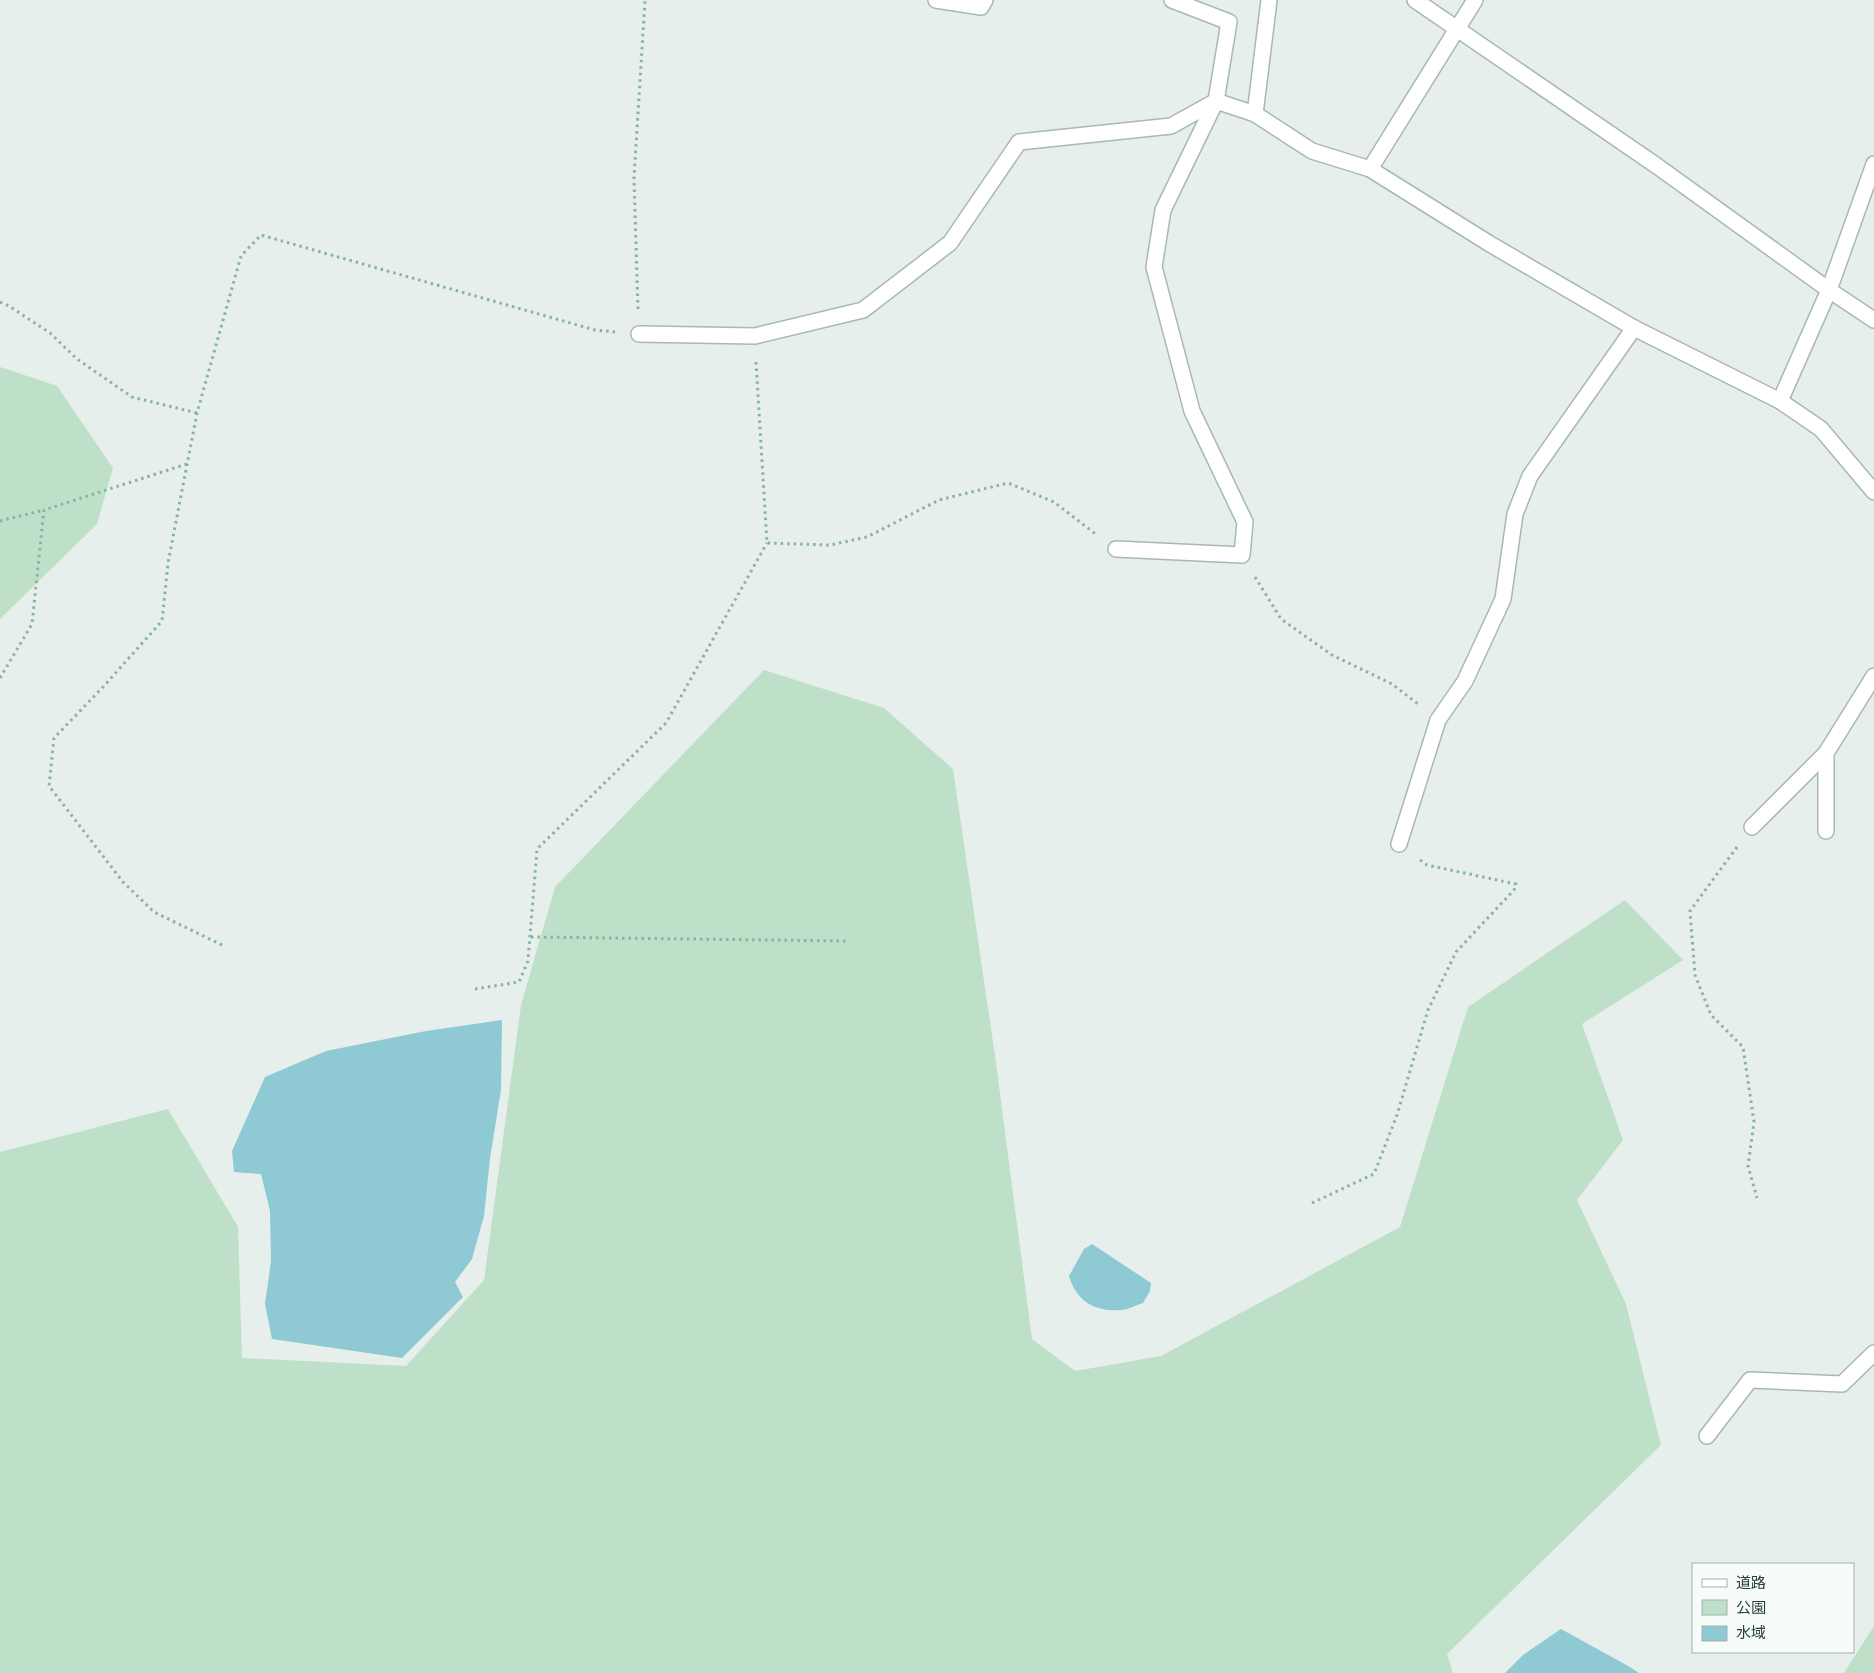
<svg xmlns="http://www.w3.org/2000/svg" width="1874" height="1673" font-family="'Asap Condensed','Noto Sans JP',sans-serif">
<rect width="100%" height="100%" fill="#e6efeb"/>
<g fill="#bfe0c8">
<path d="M0,367L57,386L113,468L97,524L0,619Z"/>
<path d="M764,670L884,708L953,769L996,1063L1032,1339L1075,1371L1161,1356L1400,1227L1468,1007L1625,900L1683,960L1582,1024L1623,1140L1577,1200L1626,1304L1661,1445L1447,1654L1453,1673H0V1152L168,1109L238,1227L242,1358L406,1366L484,1280L521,1005L555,887Z"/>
<path d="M1874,1626V1673H1844Z"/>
</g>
<g fill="#8ec9d4">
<path d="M502,1020L501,1090L490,1158L484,1216L472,1259L455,1282L463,1297L402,1358L272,1339L265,1304L271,1261L270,1211L261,1174L234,1172L232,1151L265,1077L326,1051L426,1031Z"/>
<path d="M1092,1244L1151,1283L1150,1291L1143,1303C1136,1305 1128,1310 1120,1310C1095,1312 1076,1301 1069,1276L1084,1249Z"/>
<path d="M1561,1629L1630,1667L1639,1673H1505L1523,1655Z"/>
</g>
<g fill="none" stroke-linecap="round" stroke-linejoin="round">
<defs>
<g id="street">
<path d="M936,0L981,7L985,0"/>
<path d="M1415,0L1657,166L1829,290L1874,320"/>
<path d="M1255,114L1269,0"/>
<path d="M1370,169L1475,0"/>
<path d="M639,334L755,336L863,310L950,243L1019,142L1171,126L1216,101L1255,114L1312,151L1370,169L1490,244L1634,328L1780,401L1821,429L1874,492"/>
<path d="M1780,401L1829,290L1874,164"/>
<path d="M1116,549L1242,555L1245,522L1192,411L1154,267L1163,210L1216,101L1229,22L1172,0"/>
<path d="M1752,827L1826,753L1874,676"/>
<path d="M1826,831V753"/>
<path d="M1399,844L1438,720L1465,681L1503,599L1515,514L1530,476L1634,328"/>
<path d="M1707,1436L1750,1380L1842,1384L1874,1353"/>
</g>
</defs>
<use href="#street" stroke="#a8b8b2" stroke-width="18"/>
<g stroke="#86b3a5" stroke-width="3" stroke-dasharray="2.5 4" stroke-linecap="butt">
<path d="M0,302L9,306L50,333L77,359L132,397L197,413"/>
<path d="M638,309L634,178L645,0"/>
<path d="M756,362L767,543L830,545L867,537L939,500L1008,483L1054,502L1097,535"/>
<path d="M0,521L44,510"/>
<path d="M1255,577L1281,619L1332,655L1392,684L1418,704"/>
<path d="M0,678L32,624L44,510L187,464"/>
<path d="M1737,847L1690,911L1695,975L1711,1015L1743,1047L1754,1122L1748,1166L1757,1198"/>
<path d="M531,937L848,941"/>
<path d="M222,945L154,912L123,882L49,786L54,738L103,687L162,621L168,563L197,413L241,256L261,235L595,330L615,332"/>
<path d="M475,989L519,982L528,961L537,849L666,723L767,543"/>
<path d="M1312,1203L1374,1174L1397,1115L1428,1010L1456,952L1514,890L1516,884L1427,865L1419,859"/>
</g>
<use href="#street" stroke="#fff" stroke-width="15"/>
</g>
<rect x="1692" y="1563" width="162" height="90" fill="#f7fbf9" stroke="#a3b1ad"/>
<rect x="1702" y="1579" width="25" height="8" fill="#ffffff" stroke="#a3b1ad"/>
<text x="1736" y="1588" font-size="15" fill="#24423a">道路</text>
<rect x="1702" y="1600" width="25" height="15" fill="#bfe0c8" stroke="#a3b1ad"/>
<text x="1736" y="1613" font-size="15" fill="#24423a">公園</text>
<rect x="1702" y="1626" width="25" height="15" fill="#8ec9d4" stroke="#a3b1ad"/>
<text x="1736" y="1638" font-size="15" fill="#24423a">水域</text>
</svg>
